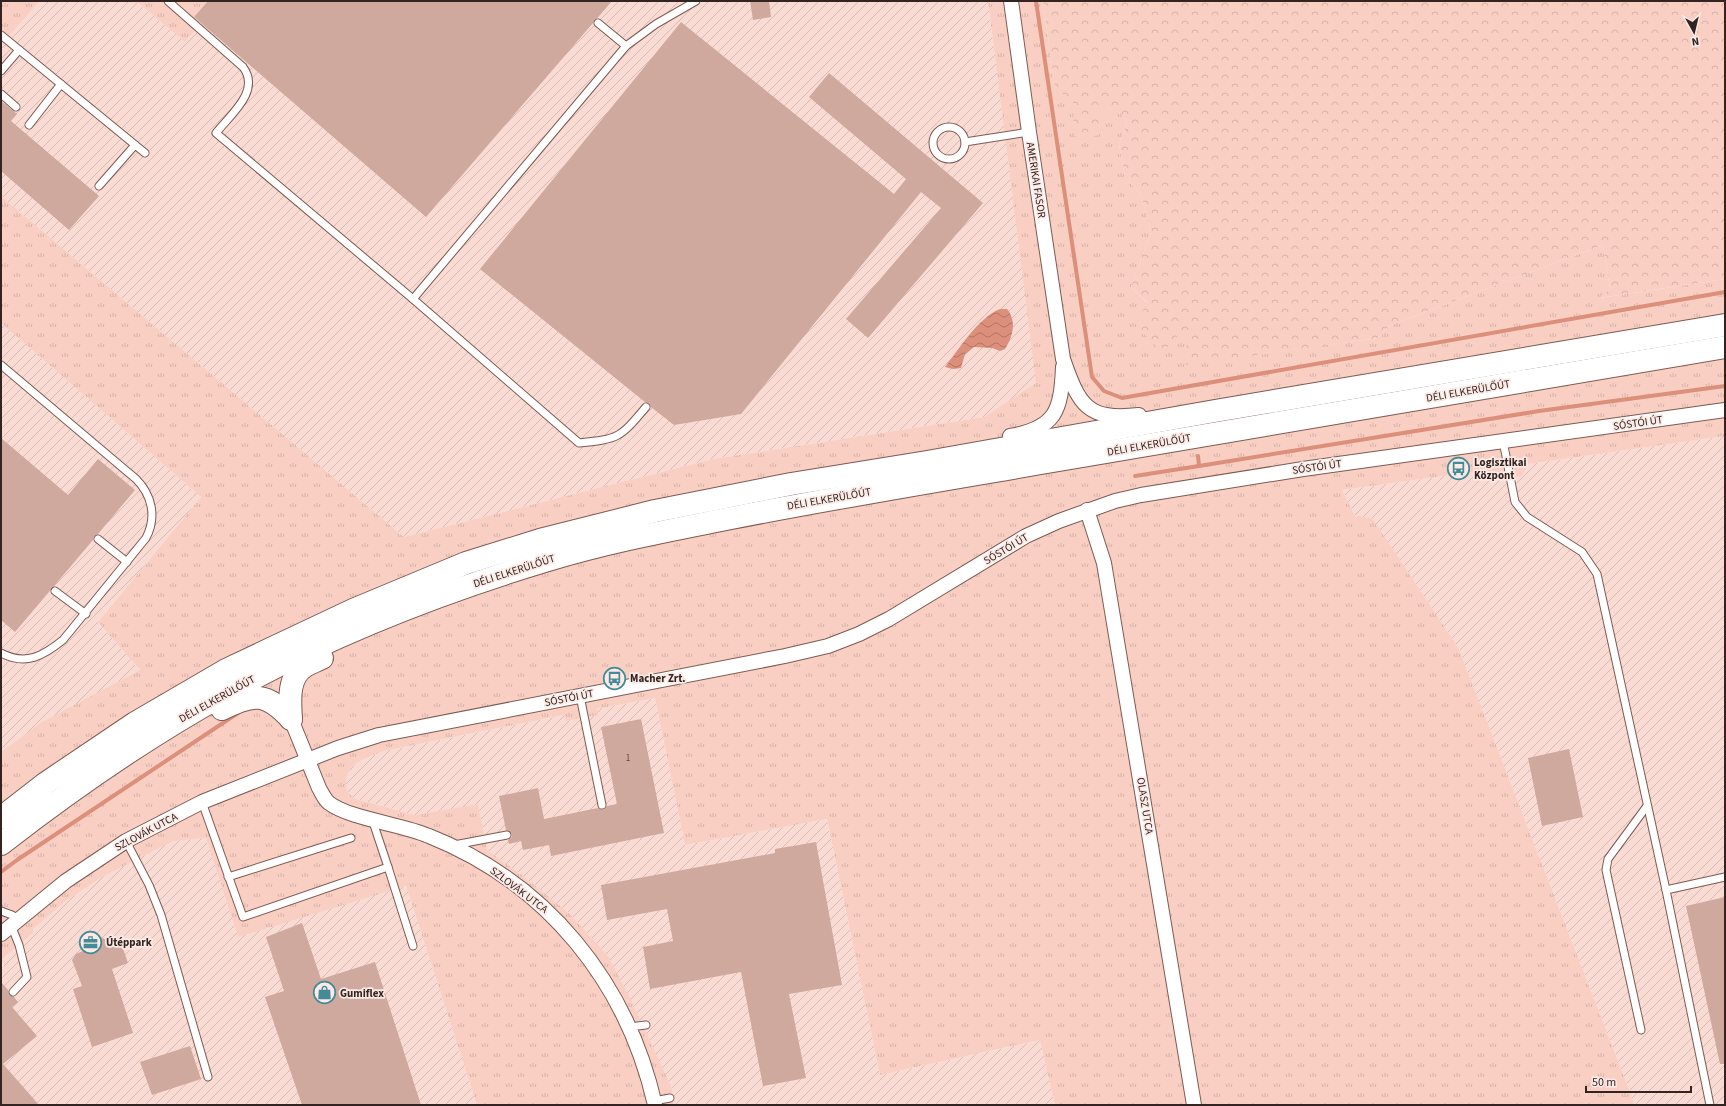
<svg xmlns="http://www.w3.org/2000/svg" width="1726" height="1106" font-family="'Source Sans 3',sans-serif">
<defs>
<pattern id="industrial-furrows" width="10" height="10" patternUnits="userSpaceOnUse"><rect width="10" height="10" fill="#f9dbd4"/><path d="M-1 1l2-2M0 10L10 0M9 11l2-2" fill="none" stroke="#d6bcb6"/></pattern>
<pattern id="grass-tufts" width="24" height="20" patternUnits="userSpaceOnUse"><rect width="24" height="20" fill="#f9cfc4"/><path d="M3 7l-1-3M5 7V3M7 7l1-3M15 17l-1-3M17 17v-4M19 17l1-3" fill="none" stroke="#d6b2a8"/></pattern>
<pattern id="forest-crowns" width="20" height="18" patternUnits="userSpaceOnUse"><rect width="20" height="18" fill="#f9cfc4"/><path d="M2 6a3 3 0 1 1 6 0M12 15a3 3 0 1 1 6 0" fill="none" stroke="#d6b2a8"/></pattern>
<pattern id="water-waves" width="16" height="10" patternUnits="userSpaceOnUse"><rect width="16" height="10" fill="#dc8f7b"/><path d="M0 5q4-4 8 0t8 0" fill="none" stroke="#b37564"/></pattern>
</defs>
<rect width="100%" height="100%" fill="#fbeae6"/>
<g fill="url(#industrial-furrows)">
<path d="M40,1H136L185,42L201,25L194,18L208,1H798L799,2L988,1L1037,383L984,417L713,459L404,537L1,196V45Z"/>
<path d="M1,323L201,497L98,622L140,670L43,722L1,752Z"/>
<path d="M1725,436V1105H1635L1459,649L1355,516L1342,490L1487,470L1522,476L1528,464Z"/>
<path d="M655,698L685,845L827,819L880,1075L1041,1040L1055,1105H674L672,1088L608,956L569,913L522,875L487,850L478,805L415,815L356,799L348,793L346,786L345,778L350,769L359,762L384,751L565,715L566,721L597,715V709Z"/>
<path d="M206,838L238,936L406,886L477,1105H1V969L4,966L1,960L33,933V929L66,901L102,877L172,841Z"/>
</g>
<g fill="url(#grass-tufts)">
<path d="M1,1H40L1,45Z"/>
<path d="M136,1H208L194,18L201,25L185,42Z"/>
<path d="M988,1H1043L1055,87L1121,113L1127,124L1119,144L1125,177L1141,195L1151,233L1131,287L1179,334H1187V364L1378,338L1391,325L1603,245L1610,289L1600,298L1725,279V436L1528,464L1522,476L1498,480L1487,470L1342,490L1355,516L1372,518L1459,649L1635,1105H1055L1040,1040L880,1075L827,819L685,845L655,698L597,709L598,715L566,721L564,715L384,751C363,760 339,765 348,793L356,799L415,815L478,804L487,850L522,875L569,913L608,956L630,998L672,1088L674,1105H477L406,886L238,937L206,838L173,841L102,877L66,901L33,929V933L1,960V752L42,722L140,670L98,622L201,497L1,323V196L404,537L713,459L984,417L1036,383Z"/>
</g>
<path fill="url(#forest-crowns)" d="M1043,1H1725V279L1599,298L1610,289L1603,245L1391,325L1378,338L1186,365L1187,334H1179L1162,353L1136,325L1147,302L1131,287L1151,233L1141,195L1125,177L1119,144L1127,124L1121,113L1101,106L1098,135L1081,140L1074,135L1073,102L1055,87Z"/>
<path fill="url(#water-waves)" d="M1000,309H1007C1017,321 1013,337 1005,349L1000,351L992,348L974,347L965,354L961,368L953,369L945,367C959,349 979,317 1000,309Z"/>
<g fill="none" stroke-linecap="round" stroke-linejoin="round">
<g stroke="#dc8f7b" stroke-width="4">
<path d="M1036,1L1092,377L1104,391L1122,398L1725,292"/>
<path d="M1198,456L1199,466L1539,411L1725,386"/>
<path d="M1135,476L1199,466"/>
<path d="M1,872L17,860L238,713"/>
</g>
</g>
<g fill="#d0a99e">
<path d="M208,1H612L426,217L194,17Z"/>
<path d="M750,1H769L771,17L753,20Z"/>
<path d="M681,22L894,194L906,179L809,97L829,73L983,203L868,338L846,319L941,208L921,192L741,414L674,425L651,407L649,403L645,402L480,269Z"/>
<path d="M1,101L17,114L11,121L99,196L69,230L1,171Z"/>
<path d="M1,438L68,495L98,459L135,490L98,534L94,536L93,540L15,632L1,620Z"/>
<path d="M641,719L664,833L551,856L549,845L523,850L521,841L509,844L508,840L512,837V834L506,830L499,796L538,788L544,819L598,808L603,810L607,806L617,804L601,727Z"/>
<path d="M1569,749L1583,817L1542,826L1528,758Z"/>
<path d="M816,842L842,985L789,994L806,1078L763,1086L741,972L650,989L643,947L673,941L667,909L607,920L601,885L775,853V849Z"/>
<path d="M1725,897V1064H1720L1686,906Z"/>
<path d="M302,923L321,979L375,962L421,1105H302L265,997L284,991L266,937Z"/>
<path d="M96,934L109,942L119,937L128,963L112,969L133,1033L92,1047L73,989L82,986L72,960L76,954L85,950L84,943L87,937Z"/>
<path d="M1,982L8,990L9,995L14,997L18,1002L12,1007L37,1036L3,1064L39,1105H1Z"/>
<path d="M190,1046L201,1079L152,1095L140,1062Z"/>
</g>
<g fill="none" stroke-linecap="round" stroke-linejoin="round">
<defs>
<g id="lane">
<path d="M168,1L243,67C261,91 231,114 216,133L413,299L626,46L656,24L696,1"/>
<path d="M598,23L626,46"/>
<path d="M1,35L145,153"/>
<path d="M1,71L19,50"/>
<path d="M1,94L16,107"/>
<path d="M29,125L61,84"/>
<circle cx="949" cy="143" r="16"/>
<path d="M965,142L1029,132"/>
<path d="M99,186L135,145"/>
<path d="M413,299L579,443C619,439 620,438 646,407"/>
<path d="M1,365L136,479C152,495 157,517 146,538L63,640C43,656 26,666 1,653"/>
<path d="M1503,441L1515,502L1527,517L1582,552L1597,574L1666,890L1710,1105"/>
<path d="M98,539L127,562"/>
<path d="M55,591L86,614"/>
<path d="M580,696L602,805"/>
<path d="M202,802L243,917L388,867L372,819"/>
<path d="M126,841L149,885L161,915L208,1077"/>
<path d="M454,845L507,835"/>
<path d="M388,867L413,946"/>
<path d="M228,877L351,838"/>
<path d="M1666,890L1725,877"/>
<path d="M1,911L12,915L18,920"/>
<path d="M11,925L19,945L27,977L13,992"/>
<path d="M629,1027L646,1025"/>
<path d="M1641,1030L1606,870L1608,859L1647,806"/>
<path d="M654,1101L670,1098"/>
</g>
<g id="street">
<path d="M1011,1L1029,132L1063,359C1079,405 1087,421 1139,415"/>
<path d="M1010,436C1056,428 1061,411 1063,367"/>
<path d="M1087,510L1104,563L1194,1105"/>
<path d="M291,719L319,788C322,793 324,799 329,803C350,819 402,824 429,836C547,883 627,982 655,1105"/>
<path d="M1,934L66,881L126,841L202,802L338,748L379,735L785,656L828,646L859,634L889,619L1026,536L1059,521L1115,501L1141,495L1303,469L1725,410"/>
</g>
<g id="primary">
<path d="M222,709C254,693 266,692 291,719"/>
<path d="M291,719C290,702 287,677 305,666C310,663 316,661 322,658"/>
<path d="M1,818L46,783L135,723L226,670L353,610L466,563L540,540L655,511L791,484L927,462L1215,411L1725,325"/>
<path d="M1,844C73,788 148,736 228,692C329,636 438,593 548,560C607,542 666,531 726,519C837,497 948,479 1059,460C1281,422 1503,385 1725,347"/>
</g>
</defs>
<use href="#lane" stroke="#7d5a51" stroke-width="9"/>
<use href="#street" stroke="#7d5a51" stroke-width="16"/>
<use href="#primary" stroke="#7d5a51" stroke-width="24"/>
<use href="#lane" stroke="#fff" stroke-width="7"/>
<use href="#street" stroke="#fff" stroke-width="14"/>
<use href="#primary" stroke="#fff" stroke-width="22"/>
</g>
<defs>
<symbol id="bus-ring" viewBox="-11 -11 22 22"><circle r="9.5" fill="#fbeae6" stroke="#458a97" stroke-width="1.5"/><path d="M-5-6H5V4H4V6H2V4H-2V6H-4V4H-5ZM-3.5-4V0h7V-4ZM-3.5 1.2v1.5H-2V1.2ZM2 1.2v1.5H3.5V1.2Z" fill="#458a97"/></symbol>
<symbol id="office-ring" viewBox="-11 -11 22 22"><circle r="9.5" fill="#fbeae6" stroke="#458a97" stroke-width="1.5"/><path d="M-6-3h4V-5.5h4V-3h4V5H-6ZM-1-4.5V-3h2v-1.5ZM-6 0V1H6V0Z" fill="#458a97"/></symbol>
<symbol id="shop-ring" viewBox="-11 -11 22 22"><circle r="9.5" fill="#fbeae6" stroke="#458a97" stroke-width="1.5"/><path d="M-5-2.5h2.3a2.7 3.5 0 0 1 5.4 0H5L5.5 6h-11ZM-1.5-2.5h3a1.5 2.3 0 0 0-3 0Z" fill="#458a97"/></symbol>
</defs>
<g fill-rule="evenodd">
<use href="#bus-ring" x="1446" y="456" width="25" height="25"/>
<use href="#bus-ring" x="602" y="666" width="25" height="25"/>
<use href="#office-ring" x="78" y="930" width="25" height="25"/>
<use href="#shop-ring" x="312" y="980" width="25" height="25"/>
</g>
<g text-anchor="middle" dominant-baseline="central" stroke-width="3.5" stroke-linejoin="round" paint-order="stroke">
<g font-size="9" fill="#5b4540">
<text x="628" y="758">1</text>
</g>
<g font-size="11" fill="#342421" stroke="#fbeae6">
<text transform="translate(1036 180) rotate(81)">AMERIKAI FASOR</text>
<text transform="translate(1468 391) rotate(-10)">DÉLI ELKERÜLŐÚT</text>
<text transform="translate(1638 423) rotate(-8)">SÓSTÓI ÚT</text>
<text transform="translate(1149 445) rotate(-10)">DÉLI ELKERÜLŐÚT</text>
<text transform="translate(1317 467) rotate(-8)">SÓSTÓI ÚT</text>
<text transform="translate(829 499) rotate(-10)">DÉLI ELKERÜLŐÚT</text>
<text transform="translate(1006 549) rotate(-31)">SÓSTÓI ÚT</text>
<text transform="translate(514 571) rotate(-18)">DÉLI ELKERÜLŐÚT</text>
<text transform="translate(569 698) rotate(-11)">SÓSTÓI ÚT</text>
<text transform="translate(217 699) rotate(-29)">DÉLI ELKERÜLŐÚT</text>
<text transform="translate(1145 806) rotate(81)">OLASZ UTCA</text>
<text transform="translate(146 832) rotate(-28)">SZLOVÁK UTCA</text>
<text transform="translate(519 890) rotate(37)">SZLOVÁK UTCA</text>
</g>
<g font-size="11" font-weight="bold" fill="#342421" stroke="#fbeae6" text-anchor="start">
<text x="1474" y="462">Logisztikai<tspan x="1474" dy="13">Központ</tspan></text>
<text x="630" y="678">Macher Zrt.</text>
<text x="106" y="942">Útéppark</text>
<text x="340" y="993">Gumiflex</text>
</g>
</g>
<rect width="1726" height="1106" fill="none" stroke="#342421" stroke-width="4"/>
<g transform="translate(1694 32) rotate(172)" stroke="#fbeae6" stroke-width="3" paint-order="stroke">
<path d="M0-3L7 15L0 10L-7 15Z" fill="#342421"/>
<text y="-6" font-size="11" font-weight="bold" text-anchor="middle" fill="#342421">N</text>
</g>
<path d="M1586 1086v6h105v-6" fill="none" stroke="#342421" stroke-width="2"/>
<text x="1592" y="1086" font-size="12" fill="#342421" stroke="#fbeae6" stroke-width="3" paint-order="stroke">50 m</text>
</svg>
